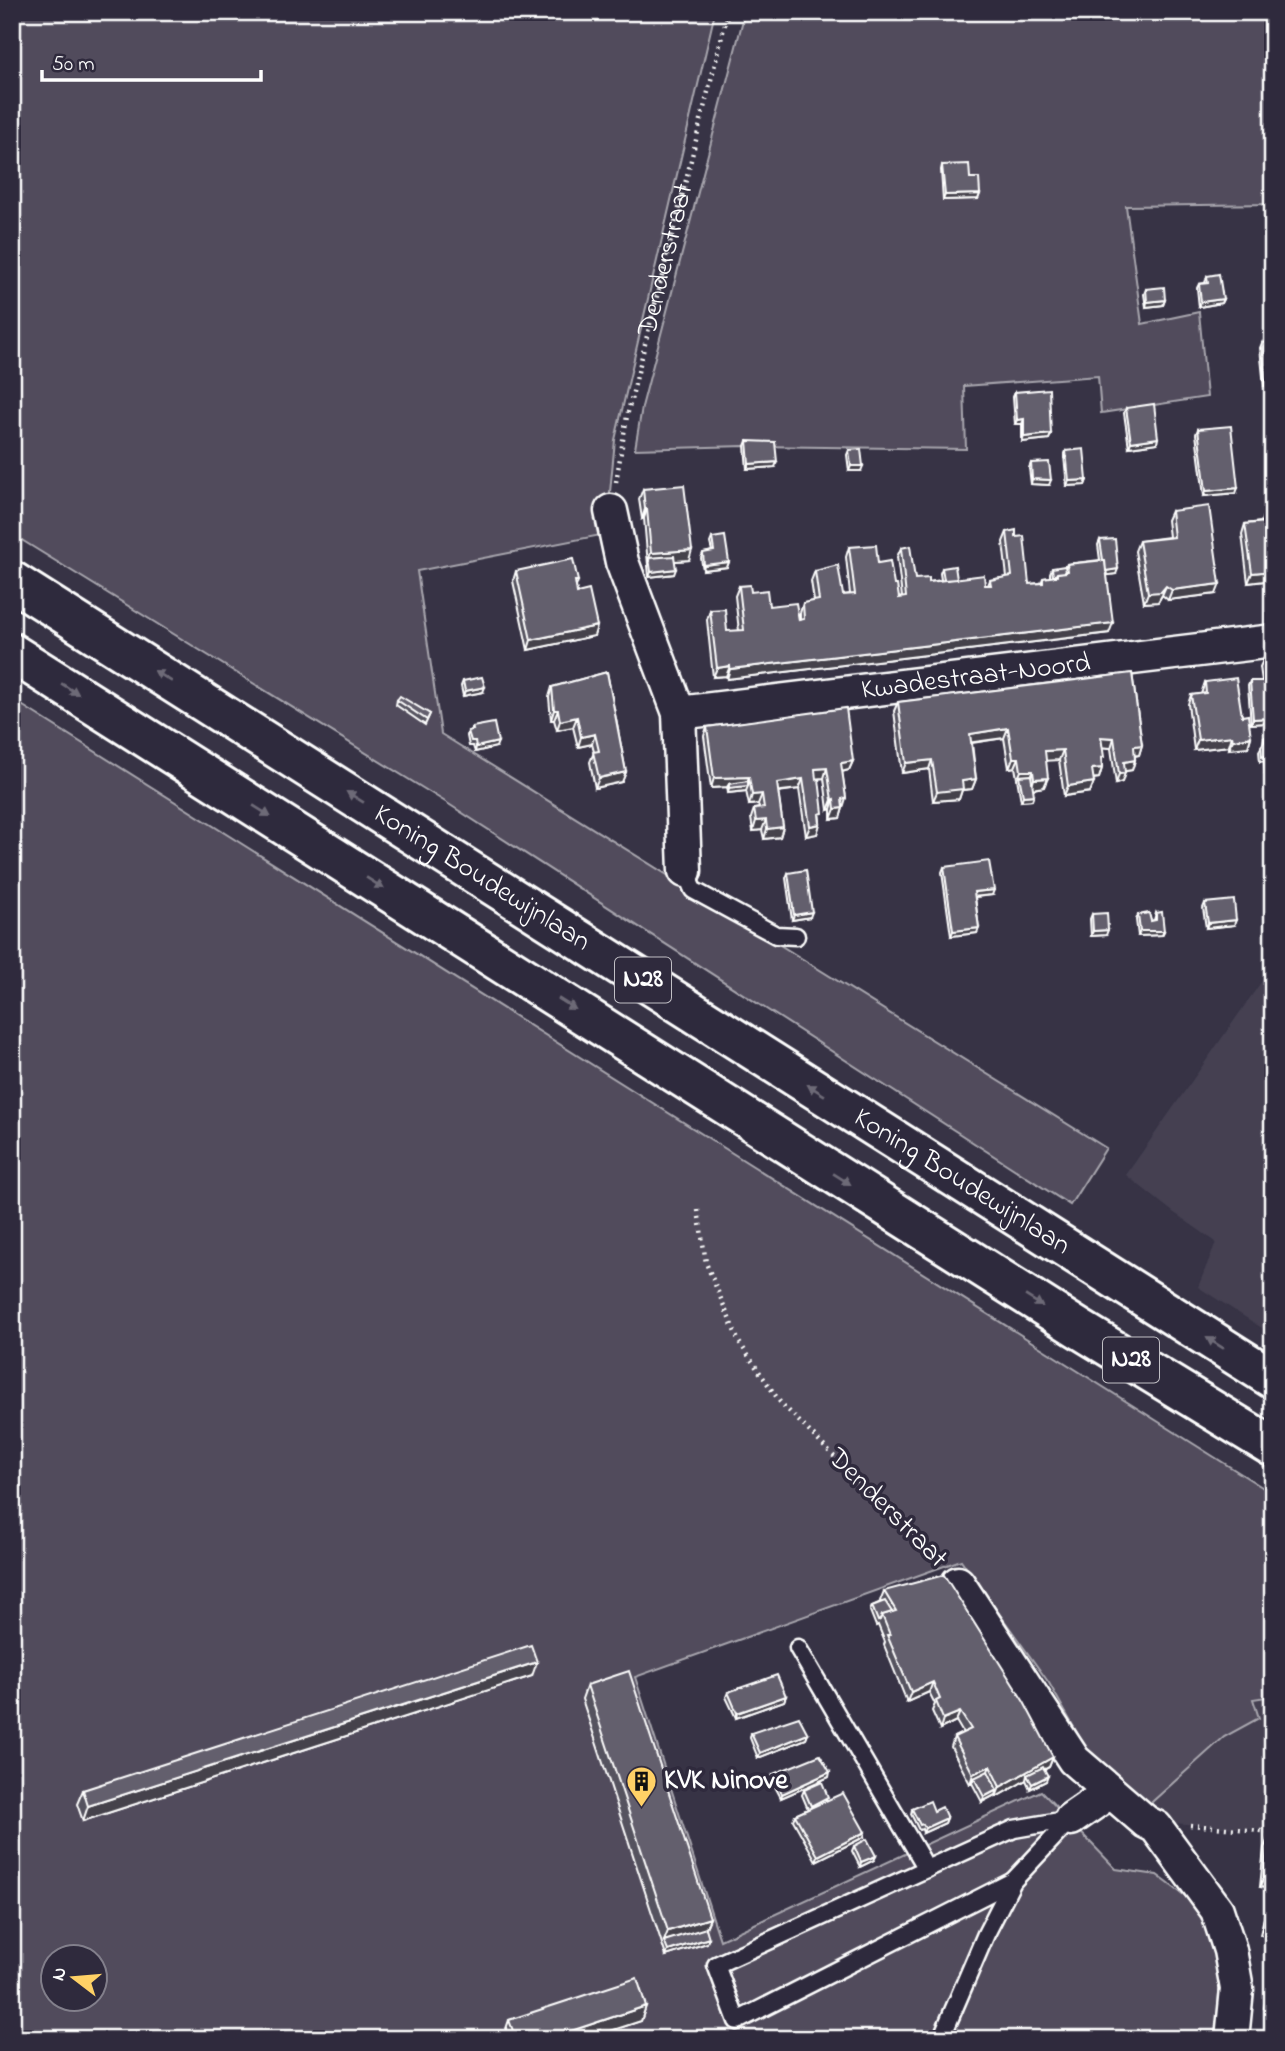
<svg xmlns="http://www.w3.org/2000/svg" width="1285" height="2051" font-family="'Indie Flower',sans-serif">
<rect width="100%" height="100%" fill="#373345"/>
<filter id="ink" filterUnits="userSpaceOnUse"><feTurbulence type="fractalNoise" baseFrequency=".0143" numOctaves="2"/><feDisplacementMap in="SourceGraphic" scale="14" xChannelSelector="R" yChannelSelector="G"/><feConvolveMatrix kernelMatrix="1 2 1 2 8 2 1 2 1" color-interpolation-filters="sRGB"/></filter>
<g filter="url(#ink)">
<g fill="#444051">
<path d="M1273,965V1335L1198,1287L1216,1242L1173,1212L1126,1175Z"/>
<path d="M1273,1696V1831L1160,1822L1143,1810L1224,1737L1259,1718L1253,1699Z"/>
</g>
<g fill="#514c5c" stroke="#a8a6ae" stroke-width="2" fill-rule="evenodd">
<path d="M12,12H715L615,440L606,534L417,571L441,734L1106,1148L1070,1205L447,803L12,534Z"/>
<path d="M745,12H1273V204L1126,206L1142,324L1199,312L1207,397L1101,413L1098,376L964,386L966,449L745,446L635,449L642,407Z"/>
<path d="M12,699L1273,1494V1696L1253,1699L1259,1718L1224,1737L1143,1810L1089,1754L1049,1683L961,1560L635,1677L720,1940L1041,1791L1116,1869L1157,1875L1192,1901L1212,1929L1221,1961L1216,2039H12ZM52,1956H94V1998H52Z"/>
</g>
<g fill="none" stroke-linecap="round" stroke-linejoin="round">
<defs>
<g id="service">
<path d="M685,871L693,890L776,935L796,936"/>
<path d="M798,1648L927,1869"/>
<path d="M1013,1881L737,2021L716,1965L1014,1829L1071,1819"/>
<path d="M941,2039L986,1934L1013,1881L1071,1819"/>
</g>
<g id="minor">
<path d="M611,511L622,562L679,713L685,871"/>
<path id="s2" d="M679,713L1273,641"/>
<path d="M958,1583L1074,1760L1146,1822L1156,1827L1217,1910L1230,1950L1237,1989L1232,2039"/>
<path d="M1071,1819L1110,1792"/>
</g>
<g id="trunk">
<path id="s3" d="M12,581L1273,1379"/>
<path d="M12,653L1078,1328L1273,1447"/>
</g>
</defs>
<use href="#service" stroke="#fff" stroke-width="21"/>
<use href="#minor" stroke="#fff" stroke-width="37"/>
<use href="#trunk" stroke="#fff" stroke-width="44"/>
<g stroke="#fff" stroke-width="4.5" stroke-dasharray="2 5" stroke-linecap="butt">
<path id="s1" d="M616,482L627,416L728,12"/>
<path d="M698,1210L706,1263L739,1342L780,1402L897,1520L943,1560"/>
<path d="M1190,1825L1273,1832"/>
</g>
<use href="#service" stroke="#2f2a3d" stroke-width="16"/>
<use href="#minor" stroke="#2f2a3d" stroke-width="32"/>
<use href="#trunk" stroke="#2f2a3d" stroke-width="38"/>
</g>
<g fill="#55525e" stroke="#fff" stroke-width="2">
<path d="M942,165L970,178L980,194L978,199L943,200L941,170Z"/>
<path d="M1207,276L1223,299L1221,303L1199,307L1197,288L1199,284L1205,283Z"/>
<path d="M1146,289L1165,300L1163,305L1146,307L1144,294Z"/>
<path d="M1262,343L1273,385L1264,386L1260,348Z"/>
<path d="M1015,392L1051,434L1049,439L1022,442V424H1015L1013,397Z"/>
<path d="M1126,408L1157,443L1129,447L1124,413Z"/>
<path d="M1198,429L1236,493L1204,496L1196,434Z"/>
<path d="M747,441L775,467L747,469L745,446Z"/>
<path d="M849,450L861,471H849L847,455Z"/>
<path d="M1066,451L1087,480L1085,485L1067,486L1064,456Z"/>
<path d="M1031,463L1049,485L1031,484L1029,468Z"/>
<path d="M643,489L689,560L675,561L674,574L649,577L644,518L642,519L639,499Z"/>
<path d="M1171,511L1216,594L1168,600L1162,595L1158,602L1144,603L1135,551L1139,541L1169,537L1167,520Z"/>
<path d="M1273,512V580L1248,583L1242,534L1245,524L1261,522L1264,513Z"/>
<path d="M1007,532L1016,537L1029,584L1041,583L1043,578L1050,577V573L1052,568L1065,569L1067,564L1100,560L1098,545L1100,540L1116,574L1107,575L1109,633L727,679L726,676L713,677L707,620L710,610L727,631H739L735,596L739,586L751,592L769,606L800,620V613L803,603L814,601L811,581L815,571L843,595L850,594L846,557L849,547L878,563L894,585L899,598L902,597L897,557L901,548L915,579L929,582L941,580L940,573L942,568L957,579L985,585H988L990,580L1007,577L1003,542Z"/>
<path d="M712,538L729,562L727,567L703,570L701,558L703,553L712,551L710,543Z"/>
<path d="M516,571L578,581L576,587L577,593L597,626L594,636L528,650L513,581Z"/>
<path d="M1264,658L1273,728H1266V723L1251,724L1248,686L1250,681H1262L1260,667Z"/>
<path d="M607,672L626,772L622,782L595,788L590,762L594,752L592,744L578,747L573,727L557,730L554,720H551L549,697L552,687Z"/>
<path d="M1132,673L1142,745L1139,755L1135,756V760L1132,770L1125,771L1122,782L1116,784L1111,748L1102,747V768L1099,778L1093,779L1090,792L1064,796L1059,760H1046L1044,787L1033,789L1032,800L1021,801L1015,767L1009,768L1004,738L972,743L976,779L972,789L962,790L959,799L933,801L929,769L902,773L894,711L898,702Z"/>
<path d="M463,681L483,692L463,696L461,686Z"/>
<path d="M1205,682L1242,716L1251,737L1248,747L1229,749V746L1194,750L1188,704L1191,695L1201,694Z"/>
<path d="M397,700L430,714L425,725L396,705Z"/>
<path d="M472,727L496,747L475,752L473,746H469L467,736L468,731H471Z"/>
<path d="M707,727L853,761L849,770L842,772L846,798L840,818L831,819V809L828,810L824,778L816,779L820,821L817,834L806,836L799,789L778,792L783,827L780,837L764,839L762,830L753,831L751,818L754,809L759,808L758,804L749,805L746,791L728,793L727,787L711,788L704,736Z"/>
<path d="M1264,737L1273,764L1271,772L1265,773L1264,761L1260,762L1259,751L1263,744Z"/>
<path d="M944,867L992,895L975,897L979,928L977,933L951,936L942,872Z"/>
<path d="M788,873L810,917L792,920L786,878Z"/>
<path d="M1205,903L1234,925L1206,928L1203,908Z"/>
<path d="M1156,913L1164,931L1162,935L1138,936L1136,920L1138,915L1151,921L1154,920Z"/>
<path d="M1092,914L1106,935L1091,936L1090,919Z"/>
<path d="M884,1591L1053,1757L1049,1767L1044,1770L1046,1781L1030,1789L1026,1780L996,1797L995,1795L982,1802L972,1783L970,1784L951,1747L954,1737L963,1733L956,1721L940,1729L932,1711L935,1704L929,1692L907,1702L884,1645L885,1642L878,1625L876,1626L870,1611L872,1606L881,1602L880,1601Z"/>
<path d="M532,1676L83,1821L77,1804L83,1790Z"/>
<path d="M587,1685L710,1918L706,1928L707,1943L666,1956L582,1699Z"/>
<path d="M728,1692L786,1696L784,1701L736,1718L726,1697Z"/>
<path d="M751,1733L808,1734L806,1739L758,1758L750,1738Z"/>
<path d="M773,1774L829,1777L781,1798L771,1779Z"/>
<path d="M804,1790L828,1800L864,1837L816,1861L793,1820L795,1815L808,1809L802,1795Z"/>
<path d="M912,1809L934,1811L947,1818L945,1823L923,1833L922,1829L919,1830L911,1814Z"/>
<path d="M1268,1838L1273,1889L1260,1887L1264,1848Z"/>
<path d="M854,1846L876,1856L874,1860L860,1867L852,1851Z"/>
<path d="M1265,1913L1273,1914V1937L1260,1935Z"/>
<path d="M1273,1964V2010L1264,2008Z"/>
<path d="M646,2006L641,2021L601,2034L603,2039H506L504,2035L509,2020Z"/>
</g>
<g fill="#45424c" stroke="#fff" stroke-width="2">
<path d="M980,194L978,199L943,200L945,195Z"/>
<path d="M1223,299L1221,303L1199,307L1201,302Z"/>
<path d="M1165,300L1163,305L1146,307L1147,302Z"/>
<path d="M1273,380V385L1264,386L1265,381Z"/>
<path d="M1024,419L1022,424H1015L1017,420Z"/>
<path d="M1051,434L1049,439L1022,442L1024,437Z"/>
<path d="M1158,438L1157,443L1129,447L1131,442Z"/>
<path d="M777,462L775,467L747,469L749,464Z"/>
<path d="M851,466H863L861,471H849Z"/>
<path d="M1032,479L1051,480L1049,485L1031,484Z"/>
<path d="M1087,480L1085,485L1067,486L1069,481Z"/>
<path d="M1238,488L1236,493L1204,496L1206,491Z"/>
<path d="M645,509H647L644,518L642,519Z"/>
<path d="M692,550L689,560L649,563V558L651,553Z"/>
<path d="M729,562L727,567L703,570L704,565Z"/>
<path d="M676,569L674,574L649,577L651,572Z"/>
<path d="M1118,569L1116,574L1102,576L1104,571Z"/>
<path d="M1273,571V580L1248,583L1252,573Z"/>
<path d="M1220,584L1216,594L1168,600L1172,590Z"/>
<path d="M1166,586L1162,595L1158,602L1144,603L1148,593Z"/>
<path d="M1113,623L1109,633L727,679L730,669Z"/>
<path d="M597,626L594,636L528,650L531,640Z"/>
<path d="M730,666L726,676L713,677L717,668Z"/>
<path d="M485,687L483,692L463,696L465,691Z"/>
<path d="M554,710H558L554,720H551Z"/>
<path d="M577,717L573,727L557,730L560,721Z"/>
<path d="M1268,718L1266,723L1251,724L1253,719Z"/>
<path d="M1273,718V728H1266L1270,719Z"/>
<path d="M1008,728L1004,738L967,743L970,734Z"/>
<path d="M595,734L592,744L578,747L581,737Z"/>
<path d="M1232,736L1229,746L1194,750L1198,740Z"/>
<path d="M1101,737L1114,738L1111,748L1097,747Z"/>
<path d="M1251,737L1248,747L1229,749L1233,740Z"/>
<path d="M498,742L496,747L475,752L476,747Z"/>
<path d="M1142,745L1139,755L1130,756L1134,746Z"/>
<path d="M1063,750L1059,760L1042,761L1045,751Z"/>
<path d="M1013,758H1019L1015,767L1009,768Z"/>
<path d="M932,760L929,769L902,773L906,763Z"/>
<path d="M1135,760L1132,770L1120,772L1124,762Z"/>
<path d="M853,761L849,770L837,773L841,763Z"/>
<path d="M1273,767L1271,772L1265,773L1267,768Z"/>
<path d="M827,768L824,778L811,779L815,769Z"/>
<path d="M1102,768L1099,778L1088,779L1092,769Z"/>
<path d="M1021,771H1033L1030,780L1019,776Z"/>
<path d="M626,772L622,782L595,788L599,778Z"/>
<path d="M1125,773L1122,782L1116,784L1119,774Z"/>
<path d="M749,777L746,786H748L746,791L728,793L729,788V784L727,787L711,788L714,778Z"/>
<path d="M1048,778L1044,787L1031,789L1034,779Z"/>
<path d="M803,779L799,789L773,792L777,783Z"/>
<path d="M976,779L972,789L962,790L959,799L933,801L937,792L962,781Z"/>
<path d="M1094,782L1090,792L1064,796L1068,786Z"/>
<path d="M762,794L758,804L749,805L752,795Z"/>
<path d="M1034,795L1032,800L1021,801L1023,796Z"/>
<path d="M834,799L831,809L828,810L832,800Z"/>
<path d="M843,808L840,818L831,819L835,809Z"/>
<path d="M766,820L762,830L753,831L756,821Z"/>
<path d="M820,824L817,834L806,836L810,826Z"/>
<path d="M783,827L780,837L764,839L767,829Z"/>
<path d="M994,890L992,895L972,897L974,892Z"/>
<path d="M812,912L810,917L792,920L794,915Z"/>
<path d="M1236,920L1234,925L1206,928L1208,923Z"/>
<path d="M979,928L977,933L951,936L953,931Z"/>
<path d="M1108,930L1106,935L1091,936L1093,931Z"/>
<path d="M1140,931H1164L1162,935L1138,936Z"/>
<path d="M537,1662L532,1676L83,1821L88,1806Z"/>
<path d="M933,1682L929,1692L907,1702L911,1692Z"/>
<path d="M786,1696L784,1701L736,1718L737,1713Z"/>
<path d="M960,1712L956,1721L940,1729L943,1719Z"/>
<path d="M808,1734L806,1739L758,1758L760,1753Z"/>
<path d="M1053,1757L1049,1767L1029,1778L1027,1775L1026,1780L996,1797L1000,1787Z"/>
<path d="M990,1766L986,1776L974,1778L972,1783L970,1784L973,1774Z"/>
<path d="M830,1772L829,1777L781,1798L782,1794Z"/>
<path d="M1048,1776L1046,1781L1030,1789L1032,1784Z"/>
<path d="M997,1790L995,1795L982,1802L984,1797Z"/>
<path d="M947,1818L945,1823L923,1833L925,1828Z"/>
<path d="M865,1832L864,1837L816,1861L818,1856Z"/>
<path d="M876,1856L874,1860L860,1867L861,1862Z"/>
<path d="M1264,1878H1273V1889L1260,1887Z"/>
<path d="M710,1918L704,1932L664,1941L668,1931Z"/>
<path d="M709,1938L707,1943L666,1956L668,1951Z"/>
<path d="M646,2006L641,2021L586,2039H547Z"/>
</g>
<g fill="#635f6d" stroke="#fff" stroke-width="2">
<path d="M969,164L970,178H979L980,194L945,195L942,165Z"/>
<path d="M1219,274L1223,299L1201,302L1199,284L1208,283L1207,276Z"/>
<path d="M1164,287L1165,300L1147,302L1146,289Z"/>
<path d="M1273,341V380L1265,381L1262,343Z"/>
<path d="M1049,389L1051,434L1024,437V419L1017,420L1015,392Z"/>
<path d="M1154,404L1158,438L1131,442L1126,408Z"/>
<path d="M1231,426L1238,488L1206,491L1198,429Z"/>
<path d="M747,441L775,442L777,462L749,464Z"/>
<path d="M861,449L863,466H851L849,450Z"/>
<path d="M1084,449L1087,480L1069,481L1066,451Z"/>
<path d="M1049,462L1051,480L1032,479L1031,463Z"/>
<path d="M684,485L692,550L651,553L647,509H645L643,489Z"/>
<path d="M1209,506L1220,584L1172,590L1166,586L1161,592L1148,593L1139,541L1174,537L1171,511Z"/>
<path d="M1273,512V571L1252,573L1245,524L1266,522L1264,513Z"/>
<path d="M1016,530V537L1024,536L1029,584L1043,583V578L1057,576V573L1068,571L1067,564L1105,560L1113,623L730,669V666L717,668L710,610L725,609L727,631L744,630L739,586L750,585L751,592L767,590L769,606L796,603L799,620L804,619L803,603L819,600L815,571L838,565L843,595L855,594L849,547L876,545L878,563L890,561L894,585H897L899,598L906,597L901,548L910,546L915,579L929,578V582L984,575L985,585H991L990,580L1012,576L1007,532Z"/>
<path d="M725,536L729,562L704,565L703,553L714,551L712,538Z"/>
<path d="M1115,539L1118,569L1106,571L1105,560H1103L1100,540Z"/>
<path d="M674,556L676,569L651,572L649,558Z"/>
<path d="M573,559L578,581H575L577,593L589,590L597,626L531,640L516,571Z"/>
<path d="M955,566L957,579L944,580L942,568Z"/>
<path d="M1065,566L1066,572L1057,573L1055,576H1053L1052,568Z"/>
<path d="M1273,657V718L1270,719L1264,658Z"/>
<path d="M607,672L626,772L599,778L593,752L599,751L595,734L581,737L577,717L560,721L558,710H554L552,687Z"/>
<path d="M1132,673L1142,745L1134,746L1135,760L1124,762L1125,773L1119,774L1114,738L1101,737L1104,757L1101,758L1102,768L1092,769L1094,782L1068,786L1063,750L1045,751L1048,778L1034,779L1033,771H1021L1019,758H1013L1008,728L970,734L976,779L962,781L963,789L937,792L932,760L906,763L898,702Z"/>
<path d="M482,677L485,687L465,691L463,681Z"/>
<path d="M1236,678L1242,716L1248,715L1251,737L1233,740L1232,736L1198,740L1191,695L1206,693L1205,682Z"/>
<path d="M1250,681H1264L1268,718L1253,719Z"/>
<path d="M400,696L430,714L427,720L397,700Z"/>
<path d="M846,708L853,761L841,763L846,798L842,799L843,808L835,809L834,799L832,800L827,768L815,769L816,780L819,779L823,813L819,814L820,824L810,826L803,779L777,783L783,827L767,829L766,820L756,821L754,809L764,808L762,794L752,795L749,777L714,778L707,727Z"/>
<path d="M494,723L498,742L476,747L475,741H471L468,731L473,730L472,727Z"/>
<path d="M1264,737H1270L1273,767L1267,768L1265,756L1262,757L1261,746L1265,741Z"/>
<path d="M1031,775L1034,795L1023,796L1019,776Z"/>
<path d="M748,781V786L729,788V784Z"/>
<path d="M989,861L994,890L974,892L979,928L953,931L944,867Z"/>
<path d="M806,870L812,912L794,915L788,873Z"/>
<path d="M1234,900L1236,920L1208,923L1205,903Z"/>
<path d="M1162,912L1164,931H1140L1138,915L1149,913L1151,921L1156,920V913Z"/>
<path d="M1107,913L1108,930L1093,931L1092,914Z"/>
<path d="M944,1575L1024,1702L1053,1757L1000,1787L990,1766L973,1774L954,1737L971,1729L960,1712L943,1719L936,1701L940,1699L933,1682L911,1692L887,1635H890L882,1615L896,1611L884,1591Z"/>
<path d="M885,1601L892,1612L882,1615L880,1620L878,1621L872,1606Z"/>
<path d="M531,1645L537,1662L88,1806L83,1790Z"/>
<path d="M629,1671L710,1918L668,1931L587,1685Z"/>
<path d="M777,1675L786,1696L737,1713L728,1692Z"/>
<path d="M799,1717L808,1734L760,1753L751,1733Z"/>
<path d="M820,1755L830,1772L782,1794L773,1774Z"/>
<path d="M1043,1767L1048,1776L1032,1784L1027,1775Z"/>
<path d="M988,1771L997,1790L984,1797L974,1778Z"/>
<path d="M822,1782L828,1797L811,1806L804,1790Z"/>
<path d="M843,1793L865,1832L818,1856L795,1815Z"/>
<path d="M930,1801L934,1811L942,1807L947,1818L925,1828L923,1824L920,1825L912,1809Z"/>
<path d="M1268,1838H1273V1878H1264Z"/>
<path d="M867,1839L876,1856L861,1862L854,1846Z"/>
<path d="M1265,1913L1273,1914V1932L1262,1930Z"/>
<path d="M706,1928L709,1938L668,1951L664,1941Z"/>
<path d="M1273,1968V2005L1266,2003Z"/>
<path d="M637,1978L646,2006L547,2039H516L509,2020Z"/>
<path d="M600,2030L603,2039H572Z"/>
</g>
<defs><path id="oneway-solid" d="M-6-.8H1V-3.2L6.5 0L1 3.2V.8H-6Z" transform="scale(1.75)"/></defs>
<g fill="#6d6a77">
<use href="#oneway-solid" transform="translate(163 676) rotate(-148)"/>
<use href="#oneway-solid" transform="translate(70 689) rotate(32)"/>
<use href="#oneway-solid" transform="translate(355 797) rotate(-148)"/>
<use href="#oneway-solid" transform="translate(262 811) rotate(32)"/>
<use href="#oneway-solid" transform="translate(375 883) rotate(32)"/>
<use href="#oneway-solid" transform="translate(567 1004) rotate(32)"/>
<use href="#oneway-solid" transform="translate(816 1090) rotate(-148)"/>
<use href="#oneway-solid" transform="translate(842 1179) rotate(32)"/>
<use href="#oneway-solid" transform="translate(1034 1301) rotate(32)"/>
<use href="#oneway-solid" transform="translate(1215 1343) rotate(-148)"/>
</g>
</g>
<defs>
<symbol id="building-pin" viewBox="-11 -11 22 30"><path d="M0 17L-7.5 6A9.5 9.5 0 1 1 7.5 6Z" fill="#ffd166" stroke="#2f2a3d"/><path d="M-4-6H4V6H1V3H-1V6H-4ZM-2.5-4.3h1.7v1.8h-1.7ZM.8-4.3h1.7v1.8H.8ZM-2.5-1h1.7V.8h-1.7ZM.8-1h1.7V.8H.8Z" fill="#111"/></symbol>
</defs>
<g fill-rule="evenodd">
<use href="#building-pin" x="624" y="1764" width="35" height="47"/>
</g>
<g text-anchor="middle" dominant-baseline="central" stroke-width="7" stroke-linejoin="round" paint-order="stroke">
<g fill="#2f2a3d" stroke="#c1bfc5" stroke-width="2">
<rect x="615" y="957.5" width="56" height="45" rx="5"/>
<rect x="1103" y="1337.5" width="56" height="45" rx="5"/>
</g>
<g font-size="26" font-weight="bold" fill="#fff">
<text x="643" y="980">N28</text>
<text x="1131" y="1360">N28</text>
</g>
<g font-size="28" fill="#fff" stroke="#2f2a3d">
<text stroke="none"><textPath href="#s1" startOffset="228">Denderstraat</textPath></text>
<text stroke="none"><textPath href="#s2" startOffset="299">Kwadestraat-Noord</textPath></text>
<text stroke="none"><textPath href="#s3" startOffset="556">Koning Boudewijnlaan</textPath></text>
<text stroke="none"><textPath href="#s3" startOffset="1124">Koning Boudewijnlaan</textPath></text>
<text transform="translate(887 1509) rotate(45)">Denderstraat</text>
</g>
<g font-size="28" font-weight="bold" fill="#fff" stroke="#2f2a3d" text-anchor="start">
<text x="664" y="1781">KVK Ninove</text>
</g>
</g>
<rect width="1285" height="2051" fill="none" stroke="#2f2a3d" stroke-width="42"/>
<rect x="21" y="21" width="1243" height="2009" fill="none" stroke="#fff" stroke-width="2.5" filter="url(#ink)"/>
<g transform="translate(74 1978) rotate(286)"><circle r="33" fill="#2f2a3d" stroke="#827f8b" stroke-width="2"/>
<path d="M0-5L12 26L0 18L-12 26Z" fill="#ffd166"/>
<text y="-10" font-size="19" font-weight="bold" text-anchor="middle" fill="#ffffff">N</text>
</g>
<path d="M42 70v10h219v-10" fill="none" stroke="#ffffff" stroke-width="3.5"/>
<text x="52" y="70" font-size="21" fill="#ffffff" stroke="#2f2a3d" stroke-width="5" paint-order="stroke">50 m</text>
</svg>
